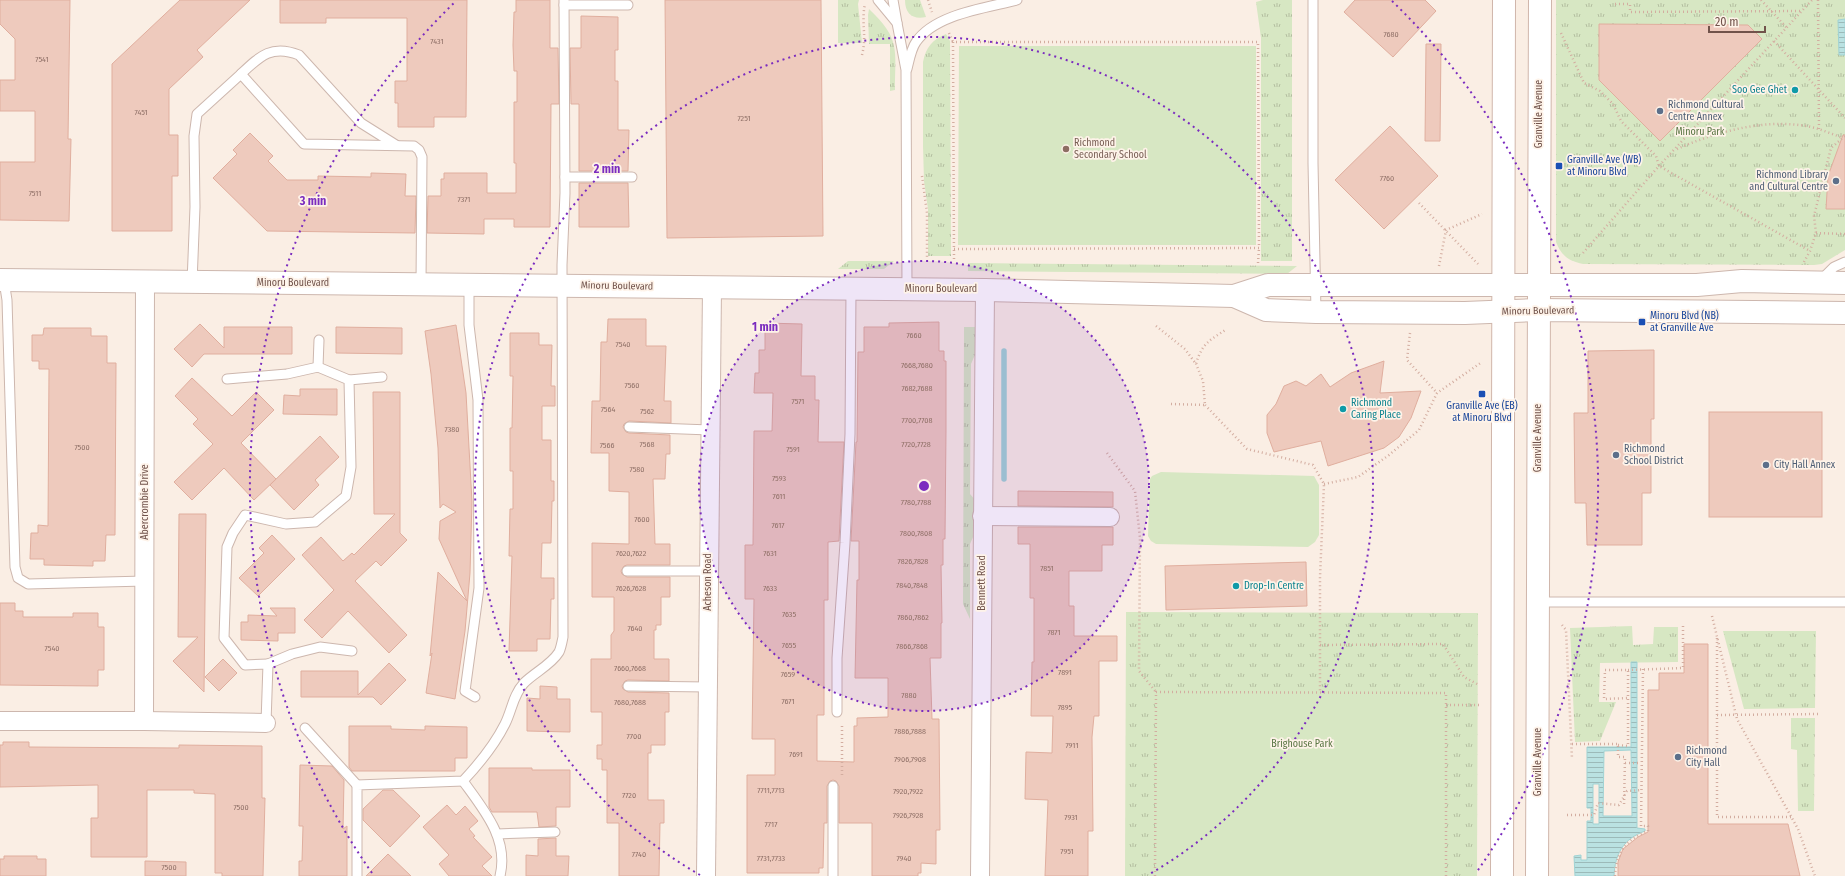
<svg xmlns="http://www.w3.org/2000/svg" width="1845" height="876" font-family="'Fira Sans Condensed',sans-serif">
<defs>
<pattern id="grass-tufts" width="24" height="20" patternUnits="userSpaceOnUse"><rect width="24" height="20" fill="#d7e7c3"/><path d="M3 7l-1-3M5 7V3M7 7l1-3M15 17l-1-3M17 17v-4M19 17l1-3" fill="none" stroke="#b3bea0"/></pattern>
<pattern id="water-rules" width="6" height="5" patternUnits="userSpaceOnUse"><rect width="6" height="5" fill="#bae2e2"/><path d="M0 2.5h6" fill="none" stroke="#9cbab9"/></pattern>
</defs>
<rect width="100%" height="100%" fill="#faeee4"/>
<g fill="url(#grass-tufts)">
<path d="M838,0H859L858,4L862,43H838Z"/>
<path d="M905,0H920L926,17C913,20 905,14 905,0Z"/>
<path d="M1263,0H1292V261H1261V38L1256,2Z"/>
<path d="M1556,0H1845V250L1822,264L1814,265L1583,264C1568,261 1561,255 1556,242Z"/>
<path d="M869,9C901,39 895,50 895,90L890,91V44H869L868,15Z"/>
<path d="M946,34L950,41L951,256H928V209L924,181L923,146V62C926,47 932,40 946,34Z"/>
<path d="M848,261H894L884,269H838Z"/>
<path d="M968,263L1297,266L1287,274L968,271Z"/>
<path d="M964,327H977V350L971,364L970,494L977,502V528L970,544V619L963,604Z"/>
<path d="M1126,612L1478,613L1477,876H1125Z"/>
<path d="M1632,626L1633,645L1653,644L1654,627H1678V662L1600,663L1599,702H1616L1600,741L1575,742L1570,628Z"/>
<path d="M1723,631H1816L1815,708L1744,709Z"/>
<path d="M1791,718H1815L1814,811H1798L1797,750L1791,749Z"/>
</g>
<g fill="#d7e7c3">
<path d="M959,46H1256V245H958Z"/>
<path d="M1161,472L1314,476L1319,485V535L1315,542L1308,547L1156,544L1151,541L1148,536L1150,479L1152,476Z"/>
<path d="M1156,692L1446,693V876H1155Z"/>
</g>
<g fill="url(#water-rules)" stroke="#a0d3d4" fill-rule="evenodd">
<path d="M1845,19V55H1839L1838,20Z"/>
<path d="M1631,662H1637V828L1645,829V831C1623,839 1615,854 1614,876H1575L1574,856L1581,855V860H1587V821H1591V808H1587V747H1631ZM1631,750L1632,816H1603L1604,751ZM1593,784H1599V824H1593Z"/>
</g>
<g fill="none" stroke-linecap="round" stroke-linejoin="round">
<path stroke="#a0d3d4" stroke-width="5.5" d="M1004,479V351"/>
</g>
<g fill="#eecabd" stroke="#e0ae9e">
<path d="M0,0H70L68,139H71L69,221L0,220V162H35V111H0V80H15V39L0,24Z"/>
<path d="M180,0H250L197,50L203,57L169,89V135H178V176H172V231H112V64Z"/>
<path d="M280,0H467L466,117H434V127H398V103H395V81H407V18H326V23H280Z"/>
<path d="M516,0H550V48H558L559,104H551L550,227H514V219H484V234L427,233L428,196H441V179H444V173H487V193H516V163H514V102H517V71H514L513,45L514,12H516Z"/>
<path d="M665,0H821L823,236L667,238Z"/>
<path d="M1355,0H1425L1436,11L1393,57L1344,12Z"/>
<path d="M581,16L618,17V50H615V81H618V130H629L628,171H579V104H571L570,48H581Z"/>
<path d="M1599,24L1748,25L1762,39L1660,141L1599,80Z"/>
<path d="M1426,44H1441L1440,141H1425Z"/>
<path d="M1390,126L1438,176L1384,229L1335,180Z"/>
<path d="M250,133L273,156L268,161L287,180H318V176L371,177V173L406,174L405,196H416L415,233L267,231L213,178L237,154L233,150Z"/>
<path d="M1843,135H1845V209H1826L1828,176Z"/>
<path d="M579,183H628L629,227H579Z"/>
<path d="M608,319H646V346H666L664,401H671V423L629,421L624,424L623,427L626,432L629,433L670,435V454H666L665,479H653L655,544H670V565H627L624,566L621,571L622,574L627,577H670V597H661V625H656V630H654V659H669V681L628,680L625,681L622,686L623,689L628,692L669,693V712H665V745H651V753H648V800H664V823H660L659,876H619V823H607V770H602V759H597V745H602V712H591V659H611V635L614,631V597H592V543L629,544V492L609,491V453H591L592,401H600L601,342H607Z"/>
<path d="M939,322V351H944V361H946V430L945,539H943V565H941L942,623H941V658H930L932,719H939L940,830H936V864L921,863V873H918V876H872V823H839V786L836,781L833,780L830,781L827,786V823H824L823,868H819V873H747V775H775V739H752L754,599H745V545H753L754,431H772L773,393H754L755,373H759V350H765V323L802,324L801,376H815V400H819L818,442H844L839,541L828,542V600H824V715H817V761L854,762V726H857V718L888,717V678H855L857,580H859V541H851L856,442H857L858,352H864V327H889V323Z"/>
<path d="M200,324L224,348V327H292V354H204L192,367L174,349Z"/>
<path d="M456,325L466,393L472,502L470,573L465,631L455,699L426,693L432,653L430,656L438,572L467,601L439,539L440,521L456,512L443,504L440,508L438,448L431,374L425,331Z"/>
<path d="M336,327L402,328V354L336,353Z"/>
<path d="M44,328H91V336H107V363H116L115,535H106L105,561H93V566L44,565V559H30L31,533H38V525L48,526L49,369H39V361H32V335H43Z"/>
<path d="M510,333H539V345H552L551,386H555V406H542V440H551V481H554V501H552L551,543H542L541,578H554V599H551L550,639H537V651H509L512,556H509L510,509H513V471H510V428H512L513,376H510Z"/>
<path d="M1654,350V419H1651V493H1642V545H1587L1586,503H1575L1574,413H1588V351Z"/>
<path d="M1384,361L1380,393L1421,391L1411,418L1399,437L1384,448L1328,466L1321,441L1274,452L1267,433V415L1276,404L1284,386L1296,381L1306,386L1321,374L1330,387L1351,373Z"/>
<path d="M192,378L232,416L256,392L274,410L241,443L276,479L254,500L224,468L192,500L174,482L213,444L193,424L198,419L175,396Z"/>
<path d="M300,389H337V415L283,414L284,395L300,396Z"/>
<path d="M373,392H400V533L407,540L381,566L376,561L355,581L407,635L389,653L348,611L322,638L304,620L334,590L302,555L321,537L343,561L352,553L354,555L395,514H374Z"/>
<rect x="1709" y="412" width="113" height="105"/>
<path d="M320,436L339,457L315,480L319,485L294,510L270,485Z"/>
<path d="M1018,491L1113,492V507L1018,506Z"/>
<path d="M179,514H206L204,692L173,661L198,637H178Z"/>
<path d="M1018,527H1113V545H1102V571H1069V606H1074V636H1117V661H1099V716H1094L1092,737L1093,831H1088V876H1045L1048,800L1025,799L1026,752L1052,753L1053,716H1031L1032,662H1034V598H1030V544H1018Z"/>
<path d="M272,535L295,559L258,596L239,578L264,553L259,548Z"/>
<path d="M1306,562L1307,606L1166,610L1165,566Z"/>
<path d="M0,603H15V611H23V617H73V613H98V627H104V670H98V686L0,685Z"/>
<path d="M270,608H295V633H278V641L241,640V622H248V615L277,616Z"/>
<path d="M1684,644H1708V824H1788L1800,876H1618V862L1623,849L1638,837L1648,832V690H1659V673H1684Z"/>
<path d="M223,659L237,673L219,691L205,677Z"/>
<path d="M389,663L406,680L381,705L373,697H301V671H358V695Z"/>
<path d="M540,686L557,687V699H570V732L527,731V698L540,699Z"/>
<path d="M349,726H391V729L425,730V726L467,727V758H455V771H352L349,767Z"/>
<path d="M3,742H29V747L179,748V745L262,746V798H265L263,876H222V873H215V794L194,793V790H147V857H91V818H98V785L0,787V745H3Z"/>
<path d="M300,765L332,766L344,780L343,829L347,826V876H299V861H302L303,826H299Z"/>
<path d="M489,768H532V770H570V807H556V826L539,827L537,812H492L489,807Z"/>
<path d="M383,790H393L420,816L390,847L363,820V809Z"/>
<path d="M447,805L456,815L465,806L478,821L469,829L475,836L473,837L492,857L482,866L492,876H449L439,864L449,855L423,827Z"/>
<path d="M556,838V856H569L568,876H526V855L538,856V839Z"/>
<path d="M388,854L411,876H366Z"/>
<path d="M4,856H37V859H46V876H0V859H4Z"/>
<path d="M145,861L186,862V876H145Z"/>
</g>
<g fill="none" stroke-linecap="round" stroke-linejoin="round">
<defs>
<g id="service">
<path d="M878,0L897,23L906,70L907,289"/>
<path d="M893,0L897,23"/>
<path d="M1313,0V163L1316,312"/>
<path d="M564,5H628"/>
<path d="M907,69C909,61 911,49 916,42C935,14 986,8 1017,0"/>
<path d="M241,74C260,56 272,44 299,55L361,123L396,145"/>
<path d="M565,177H632"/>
<path d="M1821,280L1834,267L1845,262"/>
<path d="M4,281L7,300L15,567L18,578L28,584L145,581"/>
<path d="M192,283L195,207L194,136L197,114L241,74L304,144L414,146L419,150L422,157L421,284"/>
<path d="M469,285V325L478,400L479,588L465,691L475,697"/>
<path d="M318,367L319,340"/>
<path d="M227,379L287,374L318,367L349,380L351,467L346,496L315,522L286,524L245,515L233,533L227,547L224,638L245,665L268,664L266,723"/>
<path d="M349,380L382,377"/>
<path d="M629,427L710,430"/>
<path d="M627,571H708"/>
<path d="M1539,602H1845"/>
<path d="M268,664L292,654L320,647L352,651"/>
<path d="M628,686L708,687"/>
<path d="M837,712V658L845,543L850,434L851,288"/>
<path d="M305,728L357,785"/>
<path d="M463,781C484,810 509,839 500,876"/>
<path d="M497,834L555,832"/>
<path d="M357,876V785L463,781C479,764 494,746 505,724C512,710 513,695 524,683C535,672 551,665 559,652C561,648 562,642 563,637L562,265L565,193L564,0"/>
<path d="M833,876V786"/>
</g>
<g id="minor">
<path d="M982,516L1110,517"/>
<path d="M0,721H144L266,723"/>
<path d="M144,721L145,282"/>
<path d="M706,876L712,287"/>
<path d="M980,876L985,290"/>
</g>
<g id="tertiary">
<path d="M0,280L985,290L1234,296L1268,285H1697L1742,281L1845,283"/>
<path d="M1234,296L1266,310L1316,312L1465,313L1538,310L1845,313"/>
</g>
<g id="secondary">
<path d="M1502,876L1504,0"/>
<path d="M1537,876L1540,0"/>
</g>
</defs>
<use href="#service" stroke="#cdb7ae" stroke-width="11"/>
<use href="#minor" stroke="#cdb7ae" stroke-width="20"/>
<use href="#tertiary" stroke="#cdb7ae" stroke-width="24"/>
<use href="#secondary" stroke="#d0b6ab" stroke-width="24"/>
<g stroke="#d3ada0" stroke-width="2.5" stroke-dasharray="1 3" stroke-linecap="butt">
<path d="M928,0L932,12"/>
<path d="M1761,0L1787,28"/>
<path d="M1818,0L1819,130"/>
<path d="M1615,4H1630V12L1802,11"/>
<path d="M949,33L953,42"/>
<path d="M1561,33L1584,83L1600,91L1613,104L1621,121L1656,156L1659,166L1810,251"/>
<path d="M1774,41L1845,118"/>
<path d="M862,55C867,36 861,22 865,4"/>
<path d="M1677,149C1713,133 1759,120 1799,125C1814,126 1829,133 1843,138"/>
<path d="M922,176L927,213V259"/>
<path d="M1419,203L1478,264"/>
<path d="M1816,233L1845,234"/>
<path d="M954,249L1259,248L1258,42H953L954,259"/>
<path d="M1583,253L1659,166L1812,0"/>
<path d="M1804,262L1810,251L1816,233L1814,216L1831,148L1845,136"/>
<path d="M1258,263L1259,248"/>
<path d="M1439,266L1446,230L1482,214"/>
<path d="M1156,326L1185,349L1196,364C1202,343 1210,340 1227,329"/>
<path d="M1410,333L1407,360L1437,393"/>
<path d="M1171,404L1205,405L1203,381L1196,364"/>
<path d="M1205,405L1247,449L1313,465L1324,484L1320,577V693"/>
<path d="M1107,453L1135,491L1140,538L1139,671L1156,692"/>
<path d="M1324,484L1358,477L1389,455L1419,430L1437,393L1482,362"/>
<path d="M1712,616L1737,719L1798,829L1815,876"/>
<path d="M1562,625L1566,630L1572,759"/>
<path d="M1717,638V817H1791"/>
<path d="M1320,645L1443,644L1464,677L1479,685"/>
<path d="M1628,670L1683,668V623"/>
<path d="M1446,705H1479"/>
<path d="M1717,715L1819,714"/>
<path d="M1572,744H1618V757H1625L1624,807"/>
<path d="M1618,745L1628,746V670H1605L1604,699L1628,698"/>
<path d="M1625,763H1641"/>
<path d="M842,775V725"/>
<path d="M1567,815H1594L1598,803L1619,805L1627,791L1641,790"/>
<path d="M1155,876L1156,692L1446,693V876"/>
<path d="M1615,876C1616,853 1626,839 1648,831V826H1641L1643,669"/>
</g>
<use href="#service" stroke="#fff" stroke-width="9"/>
<use href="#minor" stroke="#fff" stroke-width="18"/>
<use href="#tertiary" stroke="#fff" stroke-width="22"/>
<use href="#secondary" stroke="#fff" stroke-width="22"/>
</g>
<circle cx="924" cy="486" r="225" fill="#7b2cbf" fill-opacity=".12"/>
<g fill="none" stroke="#7b2cbf" stroke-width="2" stroke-dasharray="2 4">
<circle cx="924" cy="486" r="225"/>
<path d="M700 875A449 449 0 1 1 1148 875"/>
<path d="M372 873A674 674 0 0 1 456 1M1392 1A674 674 0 0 1 1476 873"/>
</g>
<g fill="#0f9aa8" stroke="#fef3e9" stroke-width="1.5">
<circle cx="1795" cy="90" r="4"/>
<circle cx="1343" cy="409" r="4"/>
<circle cx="1236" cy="586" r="4"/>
</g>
<g fill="#5c6f8a" stroke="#fef3e9" stroke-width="1.5">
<circle cx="1660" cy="111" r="4"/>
<circle cx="1836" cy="181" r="4"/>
<circle cx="1616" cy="455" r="4"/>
<circle cx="1766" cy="465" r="4"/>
<circle cx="1678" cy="757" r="4"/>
</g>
<circle fill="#8d6e63" stroke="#fef3e9" stroke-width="1.5" cx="1066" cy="149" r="4"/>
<g fill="#1a4fb4" stroke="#fef3e9" stroke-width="1.5">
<rect x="1555" y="162" width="8" height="8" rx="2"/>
<rect x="1638" y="318" width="8" height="8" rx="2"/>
<rect x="1478" y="390" width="8" height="8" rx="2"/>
</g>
<g text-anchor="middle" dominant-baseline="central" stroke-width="3.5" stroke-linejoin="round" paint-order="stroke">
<g font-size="8" fill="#907168">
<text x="1391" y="34">7680</text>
<text x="437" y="41">7431</text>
<text x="42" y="59">7541</text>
<text x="141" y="112">7451</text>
<text x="744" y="118">7251</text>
<text x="1387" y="178">7760</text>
<text x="35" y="193">7511</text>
<text x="464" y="199">7371</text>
<text x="914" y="335">7660</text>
<text x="623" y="344">7540</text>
<text x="917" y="365">7668,7680</text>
<text x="632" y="385">7560</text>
<text x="917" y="388">7682,7688</text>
<text x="798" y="401">7571</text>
<text x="608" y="409">7564</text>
<text x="647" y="411">7562</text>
<text x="917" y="420">7700,7708</text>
<text x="452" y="429">7380</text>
<text x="647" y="444">7568</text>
<text x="916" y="444">7720,7728</text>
<text x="607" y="445">7566</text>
<text x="82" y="447">7500</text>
<text x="793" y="449">7591</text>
<text x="637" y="469">7580</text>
<text x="779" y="478">7593</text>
<text x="779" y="496">7611</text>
<text x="916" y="502">7780,7788</text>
<text x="642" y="519">7600</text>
<text x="778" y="525">7617</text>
<text x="916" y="533">7800,7808</text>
<text x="631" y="553">7620,7622</text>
<text x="770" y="553">7631</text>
<text x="913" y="561">7826,7828</text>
<text x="1047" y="568">7851</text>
<text x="912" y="585">7840,7848</text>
<text x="631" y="588">7626,7628</text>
<text x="770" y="588">7633</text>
<text x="789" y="614">7635</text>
<text x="913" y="617">7860,7862</text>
<text x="635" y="628">7640</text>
<text x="1054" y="632">7871</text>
<text x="789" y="645">7655</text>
<text x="912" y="646">7866,7868</text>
<text x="52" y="648">7540</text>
<text x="630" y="668">7660,7668</text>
<text x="1065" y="672">7891</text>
<text x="788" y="674">7659</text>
<text x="909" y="695">7880</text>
<text x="788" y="701">7671</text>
<text x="630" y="702">7680,7688</text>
<text x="1065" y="707">7895</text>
<text x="910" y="731">7886,7888</text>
<text x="634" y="736">7700</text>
<text x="1072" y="745">7911</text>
<text x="796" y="754">7691</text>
<text x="910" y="759">7906,7908</text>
<text x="771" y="790">7711,7713</text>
<text x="908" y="791">7920,7922</text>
<text x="629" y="795">7720</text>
<text x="241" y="807">7500</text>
<text x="908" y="815">7926,7928</text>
<text x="1071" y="817">7931</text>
<text x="771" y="824">7717</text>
<text x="1067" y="851">7951</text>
<text x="639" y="854">7740</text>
<text x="771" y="858">7731,7733</text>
<text x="904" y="858">7940</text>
<text x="169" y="867">7500</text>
</g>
<g font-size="10" fill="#0d838f" stroke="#fef3e9" text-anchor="start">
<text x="1787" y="90" text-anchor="end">Soo Gee Ghet</text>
<text x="1351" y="403">Richmond<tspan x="1351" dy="12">Caring Place</tspan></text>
<text x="1244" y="586">Drop-In Centre</text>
</g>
<g font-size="10" fill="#4e5e75" stroke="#fef3e9" text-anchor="start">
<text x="1668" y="105">Richmond Cultural<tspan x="1668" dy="12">Centre Annex</tspan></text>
<text x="1828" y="175" text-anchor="end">Richmond Library<tspan x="1828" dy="12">and Cultural Centre</tspan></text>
<text x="1624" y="449">Richmond<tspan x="1624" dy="12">School District</tspan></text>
<text x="1774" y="465">City Hall Annex</text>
<text x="1686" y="751">Richmond<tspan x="1686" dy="12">City Hall</tspan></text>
</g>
<g font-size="10" fill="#71534b" stroke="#fef3e9">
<text transform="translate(1539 114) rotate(-90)">Granville Avenue</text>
<text x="293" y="283">Minoru Boulevard</text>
<text transform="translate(617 286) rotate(1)">Minoru Boulevard</text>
<text x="941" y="289">Minoru Boulevard</text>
<text transform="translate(1538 311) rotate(-1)">Minoru Boulevard</text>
<text transform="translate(1538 438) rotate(-90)">Granville Avenue</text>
<text transform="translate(145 502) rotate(-90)">Abercrombie Drive</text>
<text transform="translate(708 582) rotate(-90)">Acheson Road</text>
<text transform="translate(982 583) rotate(-90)">Bennett Road</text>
<text transform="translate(1538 762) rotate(-90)">Granville Avenue</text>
</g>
<g font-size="10" fill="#5a7644" stroke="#fef3e9">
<text x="1700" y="132">Minoru Park</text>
<text x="1302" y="744">Brighouse Park</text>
</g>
<g font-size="10" fill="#785e54" stroke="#fef3e9" text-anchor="start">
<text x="1074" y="143">Richmond<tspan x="1074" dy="12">Secondary School</tspan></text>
</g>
<g font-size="10" fill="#164399" stroke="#fef3e9" text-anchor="start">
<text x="1567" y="160">Granville Ave (WB)<tspan x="1567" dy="12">at Minoru Blvd</tspan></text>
<text x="1650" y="316">Minoru Blvd (NB)<tspan x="1650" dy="12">at Granville Ave</tspan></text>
<text x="1482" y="406" text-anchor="middle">Granville Ave (EB)<tspan x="1482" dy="12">at Minoru Blvd</tspan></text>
</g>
</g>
<circle cx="924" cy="486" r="6" fill="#7b2cbf" stroke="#fef3e9" stroke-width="2"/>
<g font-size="12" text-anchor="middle" font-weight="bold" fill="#7b2cbf" stroke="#fef3e9" stroke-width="3.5" stroke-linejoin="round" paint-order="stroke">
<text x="607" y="173">2 min</text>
<text x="313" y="205">3 min</text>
<text x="765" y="331">1 min</text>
</g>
<path d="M1709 26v6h56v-6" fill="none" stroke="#71534b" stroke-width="2"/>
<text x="1715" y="26" font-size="12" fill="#71534b" stroke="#fef3e9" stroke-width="3" paint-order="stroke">20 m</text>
</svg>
